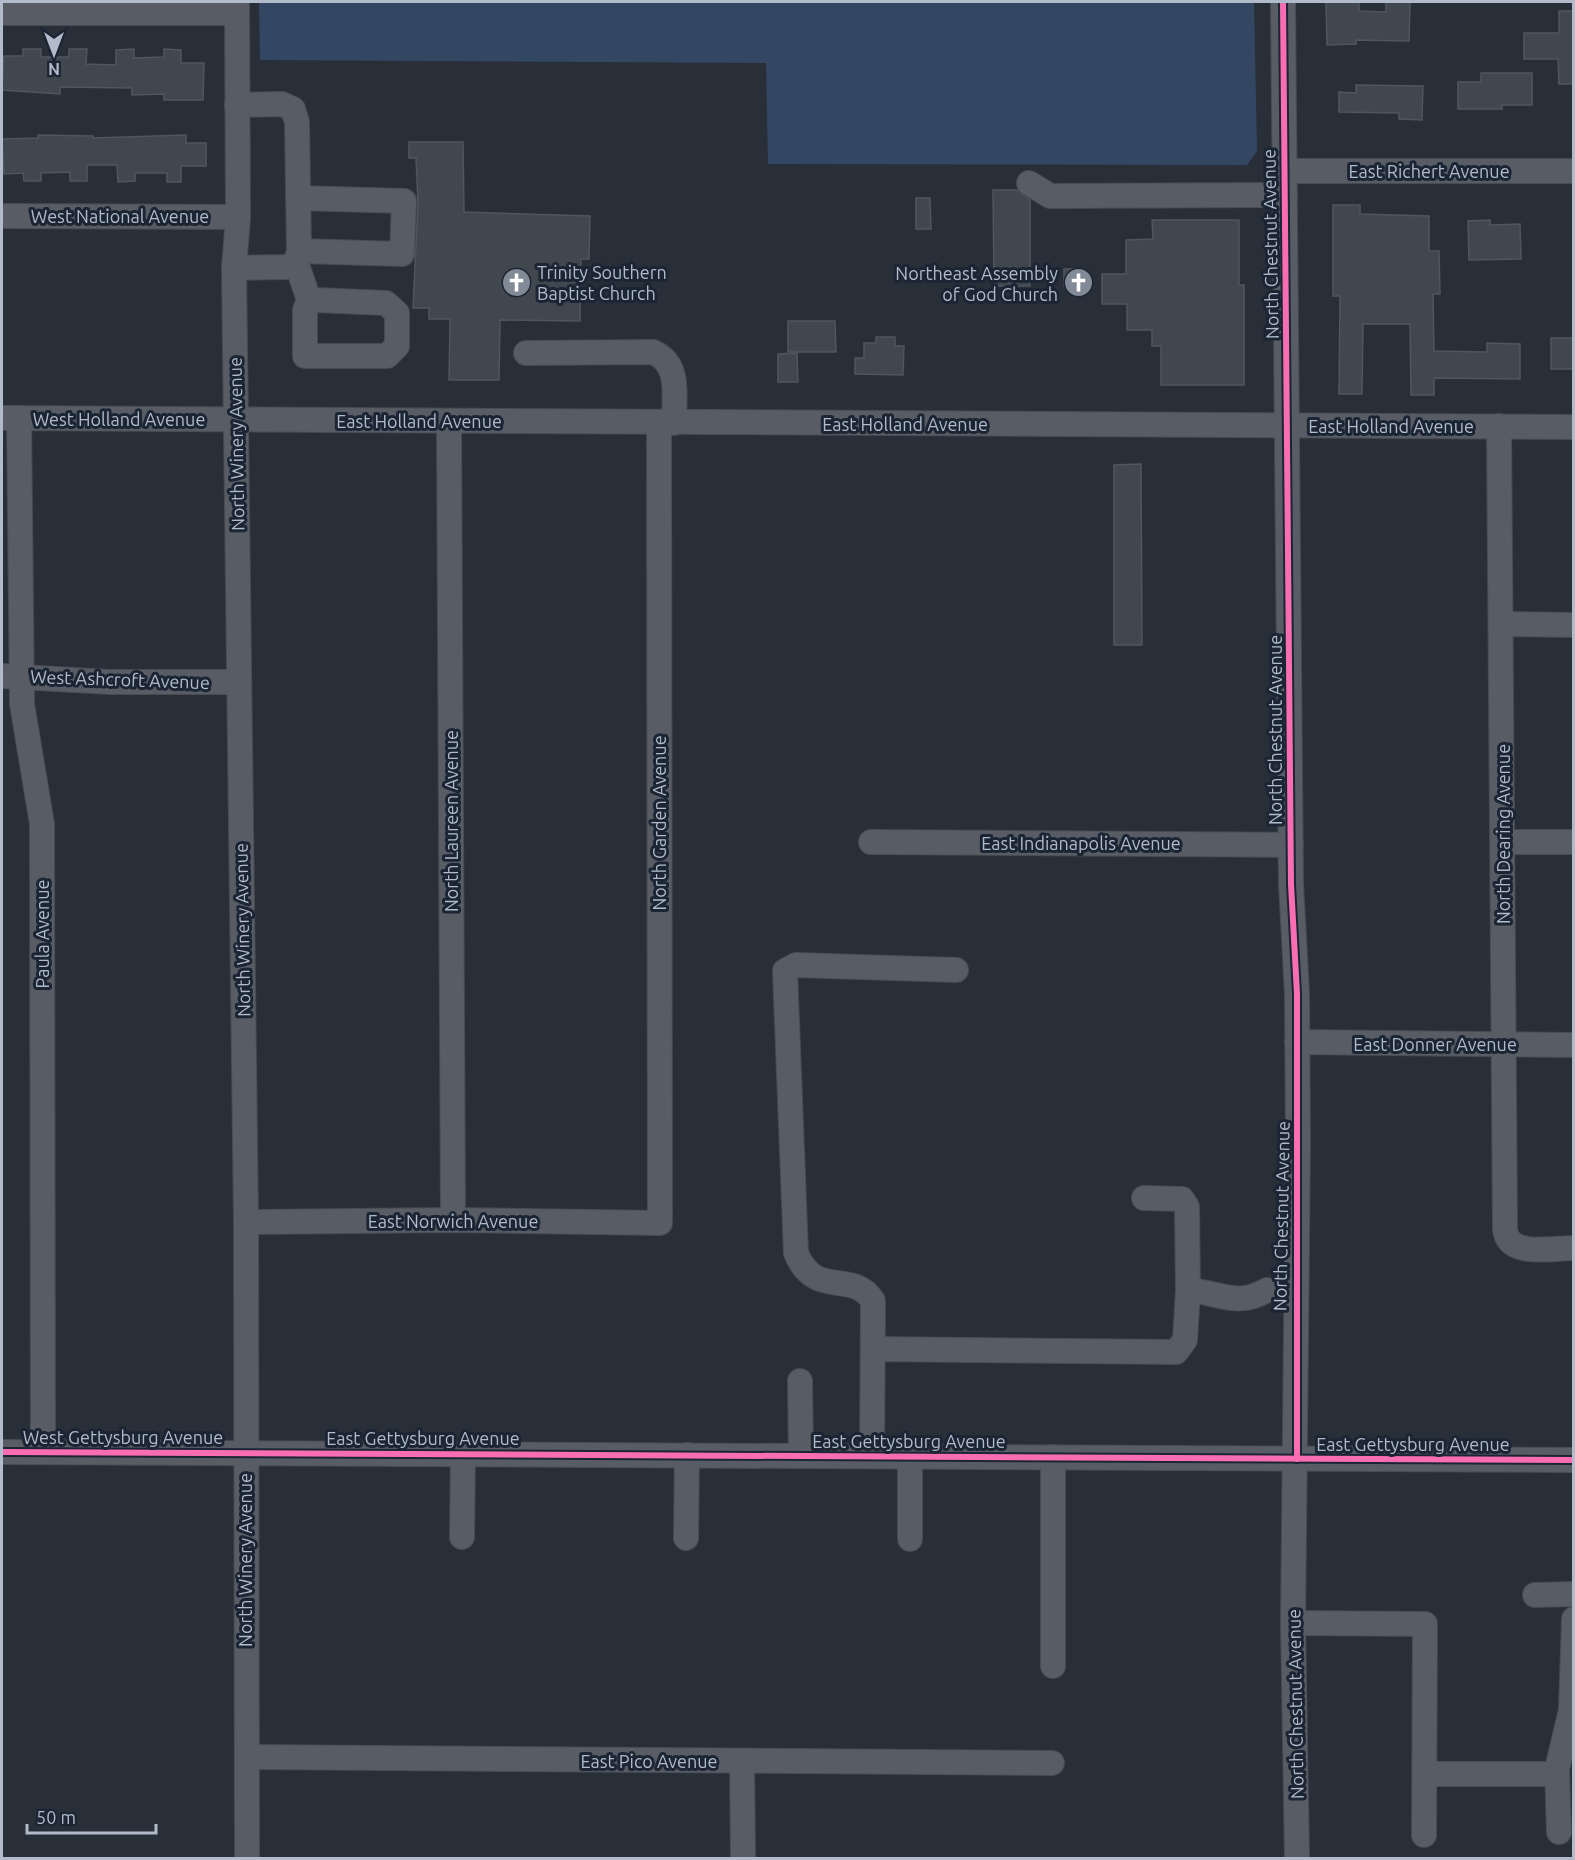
<svg xmlns="http://www.w3.org/2000/svg" width="1575" height="1860" font-family="Ubuntu,sans-serif">
<rect width="100%" height="100%" fill="#282f38"/>
<path fill="#334762" d="M259,2H1254L1257,151L1247,165L768,164L766,63L260,60Z"/>
<g fill="#41474e" stroke="#50565f" stroke-width="1.5">
<path d="M1326,2H1356L1359,3V11L1386,12V2H1410L1409,41L1356,40V44L1327,45Z"/>
<path d="M1559,11H1574V84H1559L1558,59H1524V33H1559Z"/>
<path d="M23,49H41V57H69V49H87L86,64L116,65V50L134,49V58L164,57V49L181,50V63H204L203,100H164V94L132,95V88L60,87V94L2,90L4,56H23Z"/>
<path d="M1481,73H1532V105H1502V109H1458V82H1481Z"/>
<path d="M1356,85L1423,86L1422,120L1399,119V113L1339,112V92L1356,93Z"/>
<path d="M38,135L93,136V138L186,135V143H206V166H181V182H167V173H135V181L118,182L117,165H87V181H70V172L41,173V181H24L23,173L4,174L2,139L38,138Z"/>
<path d="M409,142H463L464,212L590,216L589,259H581L580,321L500,320L499,380H449L450,319H429V308H413L418,202L416,158H409Z"/>
<path d="M993,190H1017L1030,200V286H994Z"/>
<path d="M916,198H930L931,229H916Z"/>
<path d="M1333,205H1360V214L1429,216V251H1439L1440,294H1433L1434,351L1487,352V343L1520,344V379L1434,378V395H1411L1410,324H1363L1362,394H1339L1340,296H1333Z"/>
<path d="M1152,220H1239V285H1244V385H1161V346H1152V330H1127V304H1102V274H1126V240L1153,239Z"/>
<path d="M1490,220V225L1520,224L1521,259L1469,260L1468,221Z"/>
<path d="M1064,269H1079V285L1064,286Z"/>
<path d="M788,321H835L836,352H788Z"/>
<path d="M876,337H895V346H904L903,375L855,374V358H864V343H876Z"/>
<path d="M1551,338H1573L1574,369H1551Z"/>
<path d="M797,353L798,382H778V354Z"/>
<path d="M1141,464L1142,645H1114V465Z"/>
</g>
<g fill="none" stroke-linecap="round" stroke-linejoin="round">
<defs>
<g id="minor">
<path d="M237,2L238,217L234,268L246,1222L247,1858"/>
<path d="M1283,2L1291,884L1297,994L1298,1140L1293,1623L1297,1858"/>
<path d="M2,13H237"/>
<path d="M1285,171H1574"/>
<path d="M1029,183L1050,196L1285,195"/>
<path d="M298,198L404,201L402,254L299,251"/>
<path d="M2,216L238,217"/>
<path d="M296,262L309,300L305,310V356H387L397,346V313L386,303L316,300"/>
<path d="M234,268L287,267L296,262L299,251L297,122L293,109L282,104L237,105"/>
<path d="M526,353L653,352C681,364 674,396 674,423"/>
<path d="M2,418L1574,427"/>
<path d="M19,418L22,704L42,824L43,1452"/>
<path d="M449,421L453,1220"/>
<path d="M1499,426L1505,1230C1509,1258 1552,1248 1574,1248"/>
<path d="M1502,624L1574,625"/>
<path d="M2,676L110,682H239"/>
<path d="M871,842L1291,845"/>
<path d="M1503,842H1574"/>
<path d="M1297,1042L1574,1045"/>
<path d="M1144,1198L1182,1199L1187,1207L1188,1290"/>
<path d="M246,1222L453,1220L660,1223L659,423"/>
<path d="M873,1349L1176,1352L1185,1340L1188,1290C1218,1292 1237,1308 1267,1290"/>
<path d="M800,1381L801,1456"/>
<path d="M2,1452L1574,1460"/>
<path d="M872,1456L873,1301C854,1269 815,1300 796,1253L785,971L796,965L956,970"/>
<path d="M1053,1457V1666"/>
<path d="M462,1537L463,1454"/>
<path d="M686,1538L687,1455"/>
<path d="M910,1539V1456"/>
<path d="M1535,1595L1574,1594"/>
<path d="M1293,1623L1425,1624L1424,1835"/>
<path d="M247,1757L1052,1763"/>
<path d="M742,1761L743,1858"/>
<path d="M1426,1774H1557"/>
<path d="M1559,1832L1557,1769L1571,1710L1574,1619"/>
</g>
</defs>
<use href="#minor" stroke="#474b52" stroke-width="26"/>
<use href="#minor" stroke="#585d65" stroke-width="24"/>
<defs>
<g id="cycleway">
<path d="M1283,2L1291,884L1297,994V1459"/>
<path d="M2,1452L1574,1460"/>
</g>
</defs>
<use href="#cycleway" stroke="#1b2533" stroke-width="10"/>
<use href="#cycleway" stroke="#f96db3" stroke-width="6"/>
</g>
<defs>
<symbol id="church-disc" viewBox="-11 -11 22 22"><circle r="9.5" fill="#818a96" stroke="#1b2533"/><path d="M-1.2-6h2.4v3.5h3.3v2.4h-3.3V6h-2.4V-.1h-3.3v-2.4h3.3Z" fill="#fff"/></symbol>
</defs>
<g fill-rule="evenodd">
<use href="#church-disc" x="500" y="266" width="33" height="33"/>
<use href="#church-disc" x="1062" y="266" width="33" height="33"/>
</g>
<g text-anchor="middle" dominant-baseline="central" stroke-width="6" stroke-linejoin="round" paint-order="stroke">
<g font-size="18" fill="#b1bbc9" stroke="#1b2533">
<text x="1429" y="171">East Richert Avenue</text>
<text x="120" y="216">West National Avenue</text>
<text transform="translate(1270 244) rotate(-91)">North Chestnut Avenue</text>
<text x="119" y="419">West Holland Avenue</text>
<text x="419" y="421">East Holland Avenue</text>
<text x="905" y="424">East Holland Avenue</text>
<text x="1391" y="426">East Holland Avenue</text>
<text transform="translate(236 444) rotate(-91)">North Winery Avenue</text>
<text transform="translate(120 679) rotate(2)">West Ashcroft Avenue</text>
<text transform="translate(1275 730) rotate(-90)">North Chestnut Avenue</text>
<text transform="translate(451 821) rotate(-90)">North Laureen Avenue</text>
<text transform="translate(659 823) rotate(-90)">North Garden Avenue</text>
<text transform="translate(1503 834) rotate(-90)">North Dearing Avenue</text>
<text x="1081" y="843">East Indianapolis Avenue</text>
<text transform="translate(242 930) rotate(-91)">North Winery Avenue</text>
<text transform="translate(42 934) rotate(-90)">Paula Avenue</text>
<text x="1435" y="1044">East Donner Avenue</text>
<text transform="translate(1281 1216) rotate(-89)">North Chestnut Avenue</text>
<text x="453" y="1221">East Norwich Avenue</text>
<text x="123" y="1437">West Gettysburg Avenue</text>
<text x="423" y="1438">East Gettysburg Avenue</text>
<text x="909" y="1441">East Gettysburg Avenue</text>
<text x="1413" y="1444">East Gettysburg Avenue</text>
<text transform="translate(245 1560) rotate(-90)">North Winery Avenue</text>
<text transform="translate(1295 1704) rotate(-91)">North Chestnut Avenue</text>
<text x="649" y="1761">East Pico Avenue</text>
</g>
<g font-size="18" fill="#b1bbc9" stroke="#1b2533" text-anchor="start">
<text x="537" y="272">Trinity Southern<tspan x="537" dy="21">Baptist Church</tspan></text>
<text x="1058" y="273" text-anchor="end">Northeast Assembly<tspan x="1058" dy="21">of God Church</tspan></text>
</g>
</g>
<rect width="1575" height="1860" fill="none" stroke="#b1bbc9" stroke-width="6"/>
<g transform="translate(54 54) rotate(180)" stroke="#1b2533" stroke-width="4.5" paint-order="stroke">
<path d="M0-4.5L10 22L0 15L-10 22Z" fill="#b1bbc9"/>
<text y="-9" font-size="16" font-weight="bold" text-anchor="middle" fill="#b1bbc9">N</text>
</g>
<path d="M27 1824v9h129v-9" fill="none" stroke="#b1bbc9" stroke-width="3"/>
<text x="36" y="1824" font-size="18" fill="#b1bbc9" stroke="#1b2533" stroke-width="4.5" paint-order="stroke">50 m</text>
</svg>
